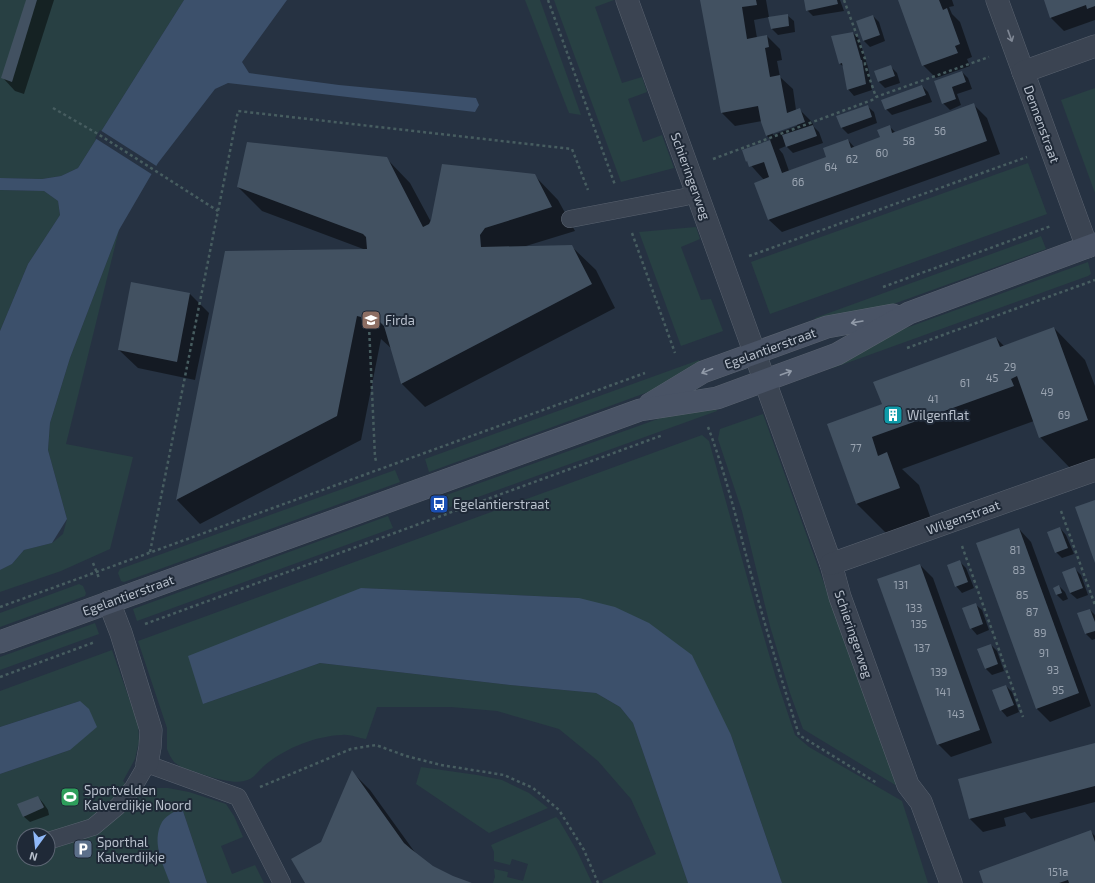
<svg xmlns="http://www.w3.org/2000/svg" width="1095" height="883" font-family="'Exo 2',sans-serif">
<rect width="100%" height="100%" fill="#263242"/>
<g fill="#284043" fill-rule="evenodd">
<path d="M0,0H184L78,168L61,176L42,179L0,178Z"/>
<path d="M525,0H540L581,115L569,113Z"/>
<path d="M554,0H614L595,7L622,83L642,77L647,92L628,99L643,142L662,135L674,168L621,182Z"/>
<path d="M1095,88V193L1061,100Z"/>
<path d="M1028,163L1047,214L770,314L751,262Z"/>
<path d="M0,190L44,191L58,201L60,215L28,264L0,331Z"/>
<path d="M696,227L700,239L681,247L701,300L711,299L723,331L681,346L639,232Z"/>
<path d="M119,230L66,444L133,457L110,549L61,571L0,592V570L12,564L24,550L52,543L63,534L67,519L48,450L50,423L70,358Z"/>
<path d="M1041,236L1046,249L874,311L817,323L815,318Z"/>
<path d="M1088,262L1091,274L1088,276L833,368L831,364L884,336Z"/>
<path d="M699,360L701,365L659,388L429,472L425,459Z"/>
<path d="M715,406L717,411L442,510L438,498L669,415Z"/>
<path d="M763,414L897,786L803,729L790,693L770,626L742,511L718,439L720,429Z"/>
<path d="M702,435L709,441L759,620L776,678L795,735L809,747L902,801L928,883H782L731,735L579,598L361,588L203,704L320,663L510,685L596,693L620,707L633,723L688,883H603L602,881L656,854L631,799L598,761L559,729L497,711L451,707H377L366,739C358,738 349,734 342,735C315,736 286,748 265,765C258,771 254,779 244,781C229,785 196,772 181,767L174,762L170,756L167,749V728L138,641Z"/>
<path d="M395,470L400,482L124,582L121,581L118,573L120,569Z"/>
<path d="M388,516L393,528L137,621L133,609Z"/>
<path d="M79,584L83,586L86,593L85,596L0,627V613Z"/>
<path d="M95,623L99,634L0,670V657Z"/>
<path d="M112,650L138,724L139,741L135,759L123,781L141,799L143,795L155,788H168L189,792L226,804L234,816L243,837L221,846L232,874L255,865L264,883H207L183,811L158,850L170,883H0V774L70,750L80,701L0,727V691ZM24,835H48V859H24Z"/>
<path d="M421,767L477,775L502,780L529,793L548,808L489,833L416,784Z"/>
<path d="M556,817L559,820L577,851L592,883H493L495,877L494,869L508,872L507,877L523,881L528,864L512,859L510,865L494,861V852L491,845Z"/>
</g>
<g fill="#3c506b">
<path d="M184,0H287L242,62L249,73L339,85L476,98L479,105L475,112L228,83L215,89L158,163L119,230L70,358L50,423L48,450L67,519L52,543L24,550L12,564L0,570V331L28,264L60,215L58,201L44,191L0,190V178L42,179L61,176L78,168Z"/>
<path d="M361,588L579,598L615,607L649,623L692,655L731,735L782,883H688L633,723L620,707L596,693L510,685L320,663L203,704L188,656Z"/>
<path d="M80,701L89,709L97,727L70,750L0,774V727Z"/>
<path d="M177,810L183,811L207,883H170C163,864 151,842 162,822C165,817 172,813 177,810Z"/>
</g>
<path fill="#263242" d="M100,130L158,167L153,175L95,138Z"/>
<g fill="#0007" fill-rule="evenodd">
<path d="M27,0H54L24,94L15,91L3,78Z"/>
<path d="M701,0H766L769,17L754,20L757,38L767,36L780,49L782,60L777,61L780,77L793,89L796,110L799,109L812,122L814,127L819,132L823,143L793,153L786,146L779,149L783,154L789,171L828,157L848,140L855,148L881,138L889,126L896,133L974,105L987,118L1000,154L782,232L769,220L764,180L747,161L743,151L771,140L767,136L762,121L735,126L722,113ZM797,124V126L773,135V133Z"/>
<path d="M805,0H840L844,11L813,16L807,10Z"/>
<path d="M899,0H952L954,6L949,7L952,14L960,22L972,57L967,59L970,66L936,78L923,65Z"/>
<path d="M1045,0H1095V20L1064,31L1051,18Z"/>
<path d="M787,15L794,21L795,32L778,35L771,28Z"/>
<path d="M873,16L879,22L885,41L870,47L863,40Z"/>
<path d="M853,33L859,39L868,67L872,90L854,96L848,89L844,67L840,64Z"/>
<path d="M891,67L897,73L900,83L885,88L879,82L875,72Z"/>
<path d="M962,72L968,78L972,89L957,94L961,105L950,110L943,103L936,81Z"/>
<path d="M922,86L928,92L932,102L892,115L886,109Z"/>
<path d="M867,106L874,112L877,123L848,134L841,127Z"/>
<path d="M386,158L410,183L431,222L534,175L558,200L575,231L526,246H571L596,270L615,308L425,407L401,383L392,349L381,339L361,440L200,524L177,500L226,252L366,250L262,211L238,187Z"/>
<path d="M132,283L190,294L209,313L195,380L138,368L119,350Z"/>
<path d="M1054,328L1085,360L1095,386V460L1071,469L1040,437L1034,421L902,469L919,485L931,519L888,535L856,503L828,425L883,404L996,338L1004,346Z"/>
<path d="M1060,528L1066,535L1074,554L1062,558L1056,552Z"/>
<path d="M1019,529L1031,542L1091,706L1050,722L1037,709L977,544Z"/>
<path d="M960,562L966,568L974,588L962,593L956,586Z"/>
<path d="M920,565L933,578L992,743L951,757L938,744Z"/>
<path d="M1075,569L1081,575L1088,595L1077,599L1070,593Z"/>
<path d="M1059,586L1065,592L1068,599L1063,601L1057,595L1054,588Z"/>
<path d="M975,604L982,610L989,630L977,635L971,628Z"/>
<path d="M1090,610L1095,615V639L1092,640L1086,634Z"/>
<path d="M991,645L997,651L1004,671L992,675L986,669L979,649Z"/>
<path d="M1006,686L1012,692L1019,712L1007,717L1001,710Z"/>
<path d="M1095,744V802L1031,819L1025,812L1004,818L1006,826L983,832L970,819L960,780Z"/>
<path d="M352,772L370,790L419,858L432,867L457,879L470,883H306L322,842Z"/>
<path d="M38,797L44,804L48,810L49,815L30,822L23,816Z"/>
<path d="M1091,832L1095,836V883H984Z"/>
</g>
<g fill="#425161">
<path d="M26,0H37L12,82L1,78Z"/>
<path d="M700,0H756L757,5L742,7L747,39L767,35L769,47L765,48L770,77L780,75L787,113L800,108L805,122L766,136L761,122L758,106L721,113Z"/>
<path d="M804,0H837L838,4L806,11Z"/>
<path d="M898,0H939L943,10L947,8L960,44L955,46L958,53L922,66Z"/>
<path d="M1044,0H1095V6L1087,9L1086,5L1050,18Z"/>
<path d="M788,14L789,26L771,29L768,17Z"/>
<path d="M873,15L880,35L863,41L856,21Z"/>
<path d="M853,32L861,60H862L866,84L847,90L842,63L839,64L831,36Z"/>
<path d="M891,65L895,76L878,82L874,71Z"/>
<path d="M962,71L966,82L952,87L956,99L942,104L934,81Z"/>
<path d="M922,85L926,95L885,110L881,100Z"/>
<path d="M974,103L987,141L768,220L754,183L769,177L764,162L749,167L747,161L746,162L742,150L770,140L782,173L826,157L823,148L848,139L851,148L880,137L877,130L890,125L892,133Z"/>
<path d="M868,105L872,117L841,128L836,116Z"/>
<path d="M813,125L817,136L786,147L782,135Z"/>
<path d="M247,142L387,157L423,227L429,224L431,220L442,164L535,174L552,207L485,228L480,235L481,247L572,245L592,284L401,384L384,326L379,321L374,326L367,325L362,321L361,317L357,316L337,416L176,500L225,251L367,249L366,237L363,234L237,187Z"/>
<path d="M131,282L190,293L177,362L118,350Z"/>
<path d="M1054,327L1088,420L1039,438L1017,376L1011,379L1014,386L872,437L878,456L887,452L900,488L856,504L827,424L882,404L873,382L996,337L1000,347Z"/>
<path d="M1095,500V563L1075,507Z"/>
<path d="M1060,527L1068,548L1055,553L1047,532Z"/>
<path d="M1019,528L1079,693L1036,709L976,543Z"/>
<path d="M960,560L968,582L955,587L947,565Z"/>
<path d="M920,564L980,730L937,745L877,579Z"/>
<path d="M1075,567L1083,588L1070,593L1062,572Z"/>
<path d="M1059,585L1062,593L1056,595L1053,588Z"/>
<path d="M976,603L983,624L970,629L962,608Z"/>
<path d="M1090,609L1095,622V631L1085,634L1077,613Z"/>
<path d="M991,644L998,664L985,669L977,649Z"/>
<path d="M1006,685L1014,705L1000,711L992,690Z"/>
<path d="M1095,743V786L969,819L958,779Z"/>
<path d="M352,770L404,843L411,849L433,866L453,876L472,883H305L291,859L321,842Z"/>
<path d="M38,796L44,807L43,808L23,817L17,804Z"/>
<path d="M1091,830L1095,842V883H1069L1068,880L1059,883H983L979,871Z"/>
</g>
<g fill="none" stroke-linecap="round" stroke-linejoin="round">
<defs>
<g id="service">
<path d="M570,219L685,197L697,192"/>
<path d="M48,841L93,827L118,806L133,788L147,764L238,797L282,883"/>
</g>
<g id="minor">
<path d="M627,0L831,564L840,597L908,785L921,802L951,883"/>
<path d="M997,0L1087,247"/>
<path d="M1023,72L1095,46"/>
<path d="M831,564L1095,470"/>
<path d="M109,602L121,633L151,730L150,747L147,764"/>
</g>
<g id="secondary">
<path d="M650,404L703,372L827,327L893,315"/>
<path d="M0,642L640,410L717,398L818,361L837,354L909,313L1095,244"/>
</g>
</defs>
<use href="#service" stroke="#59626f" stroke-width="18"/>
<use href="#minor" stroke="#59626f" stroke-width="23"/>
<use href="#secondary" stroke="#59626f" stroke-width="23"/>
<g stroke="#475d60" stroke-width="2.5" stroke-dasharray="3 3" stroke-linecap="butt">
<path d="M548,0L615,185"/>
<path d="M844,0L856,33L865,59V65L876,97"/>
<path d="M53,108L98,134L218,211"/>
<path d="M713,159L872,100L876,97L989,57"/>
<path d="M632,233L675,353"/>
<path d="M749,256L1027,157"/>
<path d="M883,287L1051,226"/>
<path d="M369,326L375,457L376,461"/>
<path d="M907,348L1095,280"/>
<path d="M708,427C727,477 739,530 753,581C767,633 783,684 799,735L877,783"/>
<path d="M1061,511L1095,605"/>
<path d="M962,546L1023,717"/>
<path d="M150,552L238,111L572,149L588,190"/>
<path d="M93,563L99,578"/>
<path d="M0,607L645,373"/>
<path d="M145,624L663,435"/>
<path d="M0,677L95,642"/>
<path d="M260,787L351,749L376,745L406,756L441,765L504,775L533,788L559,810L584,850L598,883"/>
</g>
<use href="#service" stroke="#3b4452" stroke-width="17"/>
<use href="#minor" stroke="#3b4452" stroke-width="22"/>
<use href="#secondary" stroke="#495365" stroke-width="22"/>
</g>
<defs><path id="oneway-shaft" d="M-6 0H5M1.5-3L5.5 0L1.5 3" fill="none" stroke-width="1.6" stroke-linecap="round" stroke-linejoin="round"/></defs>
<use stroke="#808895" href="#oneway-shaft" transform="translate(1010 36) rotate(70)"/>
<g stroke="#919aa8">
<use href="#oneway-shaft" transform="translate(857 322) rotate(170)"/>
<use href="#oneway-shaft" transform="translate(707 371) rotate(158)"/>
<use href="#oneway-shaft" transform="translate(786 373) rotate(-20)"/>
</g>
<defs>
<symbol id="university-square" viewBox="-11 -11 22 22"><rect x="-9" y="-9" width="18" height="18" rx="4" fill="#8d6e63" stroke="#1f2937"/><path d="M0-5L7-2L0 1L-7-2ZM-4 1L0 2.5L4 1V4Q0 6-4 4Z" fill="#fff"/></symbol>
<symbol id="building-square" viewBox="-11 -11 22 22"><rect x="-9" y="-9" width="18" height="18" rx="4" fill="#0f9aa8" stroke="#1f2937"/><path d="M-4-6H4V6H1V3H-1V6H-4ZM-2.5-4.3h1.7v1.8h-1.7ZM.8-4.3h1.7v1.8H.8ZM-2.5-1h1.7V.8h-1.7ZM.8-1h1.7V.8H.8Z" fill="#fff"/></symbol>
<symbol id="bus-square" viewBox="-11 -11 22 22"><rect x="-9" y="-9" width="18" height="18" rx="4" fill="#1a4fb4" stroke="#1f2937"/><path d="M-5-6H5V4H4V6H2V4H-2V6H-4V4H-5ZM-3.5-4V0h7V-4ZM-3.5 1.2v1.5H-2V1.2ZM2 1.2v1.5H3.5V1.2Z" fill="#fff"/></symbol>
<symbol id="stadium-square" viewBox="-11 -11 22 22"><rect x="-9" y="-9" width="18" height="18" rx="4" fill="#2e9e5b" stroke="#1f2937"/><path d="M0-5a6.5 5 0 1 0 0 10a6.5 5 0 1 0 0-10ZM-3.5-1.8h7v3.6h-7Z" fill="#fff"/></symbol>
<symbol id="parking-square" viewBox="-11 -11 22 22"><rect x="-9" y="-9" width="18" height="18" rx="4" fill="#5c6f8a" stroke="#1f2937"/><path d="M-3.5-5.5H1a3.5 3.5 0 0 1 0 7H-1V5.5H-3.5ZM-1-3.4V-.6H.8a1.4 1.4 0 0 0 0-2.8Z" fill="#fff"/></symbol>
</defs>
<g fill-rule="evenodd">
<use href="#university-square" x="360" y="309" width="22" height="22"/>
<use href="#building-square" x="882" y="404" width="22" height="22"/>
<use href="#bus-square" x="428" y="493" width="22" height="22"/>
<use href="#stadium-square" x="59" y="786" width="22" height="22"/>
<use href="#parking-square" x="72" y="838" width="22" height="22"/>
</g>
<g text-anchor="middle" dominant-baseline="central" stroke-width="4" stroke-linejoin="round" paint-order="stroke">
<g font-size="11" fill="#9aa4b1">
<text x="940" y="130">56</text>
<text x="909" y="140">58</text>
<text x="882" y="152">60</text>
<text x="852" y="158">62</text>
<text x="831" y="166">64</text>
<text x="798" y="181">66</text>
<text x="1010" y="366">29</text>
<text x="992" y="377">45</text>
<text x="965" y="382">61</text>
<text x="1047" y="391">49</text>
<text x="933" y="398">41</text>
<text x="1064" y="414">69</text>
<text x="856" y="447">77</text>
<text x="1015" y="549">81</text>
<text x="1019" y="569">83</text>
<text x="901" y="584">131</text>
<text x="1022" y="594">85</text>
<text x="914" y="607">133</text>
<text x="1032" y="611">87</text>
<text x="919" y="623">135</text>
<text x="1040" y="632">89</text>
<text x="922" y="647">137</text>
<text x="1044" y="652">91</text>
<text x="1053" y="669">93</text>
<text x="939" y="671">139</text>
<text x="1058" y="689">95</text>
<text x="943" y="691">141</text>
<text x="956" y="713">143</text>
<text x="1058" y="871">151a</text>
</g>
<g font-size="13" fill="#b8c0cc" stroke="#1f2937">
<text transform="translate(1042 124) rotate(70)">Dennenstraat</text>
<text transform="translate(691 176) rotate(70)">Schieringerweg</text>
<text transform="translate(770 348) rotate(-20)">Egelantierstraat</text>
<text transform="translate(963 517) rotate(-20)">Wilgenstraat</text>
<text transform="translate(128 595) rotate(-20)">Egelantierstraat</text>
<text transform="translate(854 634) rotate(71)">Schieringerweg</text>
</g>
<g font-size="13" fill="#b8c0cc" stroke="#1f2937" text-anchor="start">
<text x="385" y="320">Firda</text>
<text x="907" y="415">Wilgenflat</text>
<text x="453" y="504">Egelantierstraat</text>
<text x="84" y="790">Sportvelden<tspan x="84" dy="15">Kalverdijkje Noord</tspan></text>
<text x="97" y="842">Sporthal<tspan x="97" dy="15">Kalverdijkje</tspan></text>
</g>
</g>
<g transform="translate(36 847) rotate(195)"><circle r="19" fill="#1f2937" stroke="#5c6573"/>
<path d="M0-3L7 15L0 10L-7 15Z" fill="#90b9f9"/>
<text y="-6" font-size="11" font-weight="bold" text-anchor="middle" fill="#b8c0cc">N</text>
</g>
</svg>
